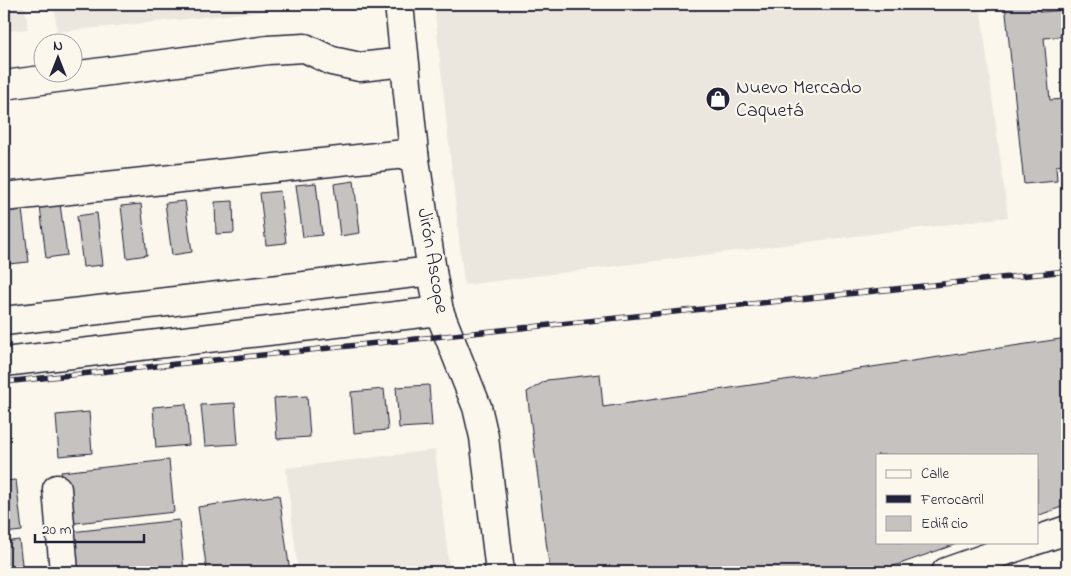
<svg xmlns="http://www.w3.org/2000/svg" width="1071" height="576" font-family="'Indie Flower',sans-serif">
<rect width="100%" height="100%" fill="#fbf7ec"/>
<filter id="ink" filterUnits="userSpaceOnUse"><feTurbulence type="fractalNoise" baseFrequency=".02" numOctaves="2"/><feDisplacementMap in="SourceGraphic" scale="10" xChannelSelector="R" yChannelSelector="G"/><feConvolveMatrix kernelMatrix="1 2 1 2 8 2 1 2 1" color-interpolation-filters="sRGB"/></filter>
<g filter="url(#ink)">
<g fill="#ebe7df">
<path d="M4,4H25L28,29L4,31Z"/>
<path d="M54,4H334L57,32Z"/>
<path d="M434,4H980L1008,217L464,285Z"/>
<path d="M435,450L450,572H298L286,468Z"/>
</g>
<g fill="#c6c2c0" stroke="#22223b">
<path d="M1005,4H1039L1040,12L1067,10V36L1044,38L1050,100L1067,99V165L1056,166L1057,181L1024,184Z"/>
<path d="M354,181L360,233L340,236L334,184Z"/>
<path d="M316,183L322,235L303,237L296,185Z"/>
<path d="M280,191L286,243L266,245L260,193Z"/>
<path d="M185,201L192,252L172,255L165,203Z"/>
<path d="M233,201L234,233L216,234L215,202Z"/>
<path d="M60,204L67,255L46,258L40,206Z"/>
<path d="M141,204L147,255L127,258L121,206Z"/>
<path d="M22,210L29,262L8,264L4,212Z"/>
<path d="M97,213L103,265L83,267L77,216Z"/>
<path d="M1067,338V505L1037,516V455H877V542H962L877,572H550L527,392L547,380L600,374L603,407Z"/>
<path d="M429,385L432,426L399,428L396,387Z"/>
<path d="M384,389L388,430L354,433L351,392Z"/>
<path d="M307,396L310,437L277,439L274,398Z"/>
<path d="M235,403L238,444L205,446L201,405Z"/>
<path d="M186,404L189,445L156,448L153,407Z"/>
<path d="M89,412L92,453L59,456L56,415Z"/>
<path d="M169,460L174,512L67,524L61,472Z"/>
<path d="M16,480L22,531L4,533V481Z"/>
<path d="M279,495L290,572H207L198,507Z"/>
<path d="M179,520L184,571L75,572L71,532Z"/>
<path d="M19,540L23,572H4V542Z"/>
</g>
<g fill="none" stroke-linecap="round" stroke-linejoin="round">
<defs>
<g id="minor">
<path d="M399,4L414,153L432,271L439,311L477,407L484,437L500,572"/>
<path d="M4,85L268,50L305,48L332,61L360,67L404,62"/>
<path d="M4,197L414,153"/>
<path d="M4,321L432,271"/>
<path d="M4,362L439,311"/>
<path d="M57,489L64,572"/>
<path d="M1037,540L1067,530"/>
<path d="M946,572L1031,542"/>
</g>
</defs>
<use href="#minor" stroke="#22223b" stroke-width="31"/>
<use href="#minor" stroke="#fbf7ec" stroke-width="28"/>
<defs>
<path id="rail" d="M4,382L1067,271"/>
</defs>
<use href="#rail" stroke="#22223b" stroke-width="5.5"/>
<use href="#rail" stroke="#fbf7ec" stroke-width="4" stroke-dasharray="11" stroke-linecap="butt"/>
</g>
</g>
<defs>
<symbol id="shop-disc" viewBox="-11 -11 22 22"><circle r="9.5" fill="#22223b" stroke="#fbf7ec"/><path d="M-5-2.5h2.3a2.7 3.5 0 0 1 5.4 0H5L5.5 6h-11ZM-1.5-2.5h3a1.5 2.3 0 0 0-3 0Z" fill="#fff"/></symbol>
</defs>
<g fill-rule="evenodd">
<use href="#shop-disc" x="704" y="85" width="28" height="28"/>
</g>
<g text-anchor="middle" dominant-baseline="central" stroke-width="4.5" stroke-linejoin="round" paint-order="stroke">
<g font-size="20" fill="#22223b" stroke="#fbf7ec" text-anchor="start">
<text x="736" y="88">Nuevo Mercado<tspan x="736" dy="23">Caquetá</tspan></text>
</g>
<g font-size="20" fill="#22223b" stroke="#fbf7ec">
<text transform="translate(432 261) rotate(80)">Jirón Ascope</text>
</g>
</g>
<rect width="1071" height="576" fill="none" stroke="#fbf7ec" stroke-width="20"/>
<rect x="10" y="10" width="1051" height="556" fill="none" stroke="#22223b" stroke-width="2" filter="url(#ink)"/>
<rect x="876" y="454" width="162" height="90" fill="#fbf7ec" stroke="#a4a2a5"/>
<rect x="886" y="470" width="25" height="8" fill="#fbf7ec" stroke="#a4a2a5"/>
<text x="921" y="478" font-size="15" fill="#22223b">Calle</text>
<rect x="886" y="495" width="25" height="8" fill="#22223b" stroke="#a4a2a5"/>
<text x="921" y="504" font-size="15" fill="#22223b">Ferrocarril</text>
<rect x="886" y="516" width="25" height="15" fill="#c6c2c0" stroke="#a4a2a5"/>
<text x="921" y="528" font-size="15" fill="#22223b">Edificio</text>
<g transform="translate(58 58)"><circle r="24" fill="#fbf7ec" stroke="#a4a2a5"/>
<path d="M0-4L9 19L0 12L-9 19Z" fill="#22223b"/>
<text y="-8" font-size="14" font-weight="bold" text-anchor="middle" fill="#22223b">N</text>
</g>
<path d="M35 534v8h109v-8" fill="none" stroke="#22223b" stroke-width="2.5"/>
<text x="42" y="534" font-size="15" fill="#22223b" stroke="#fbf7ec" stroke-width="4" paint-order="stroke">20 m</text>
</svg>
